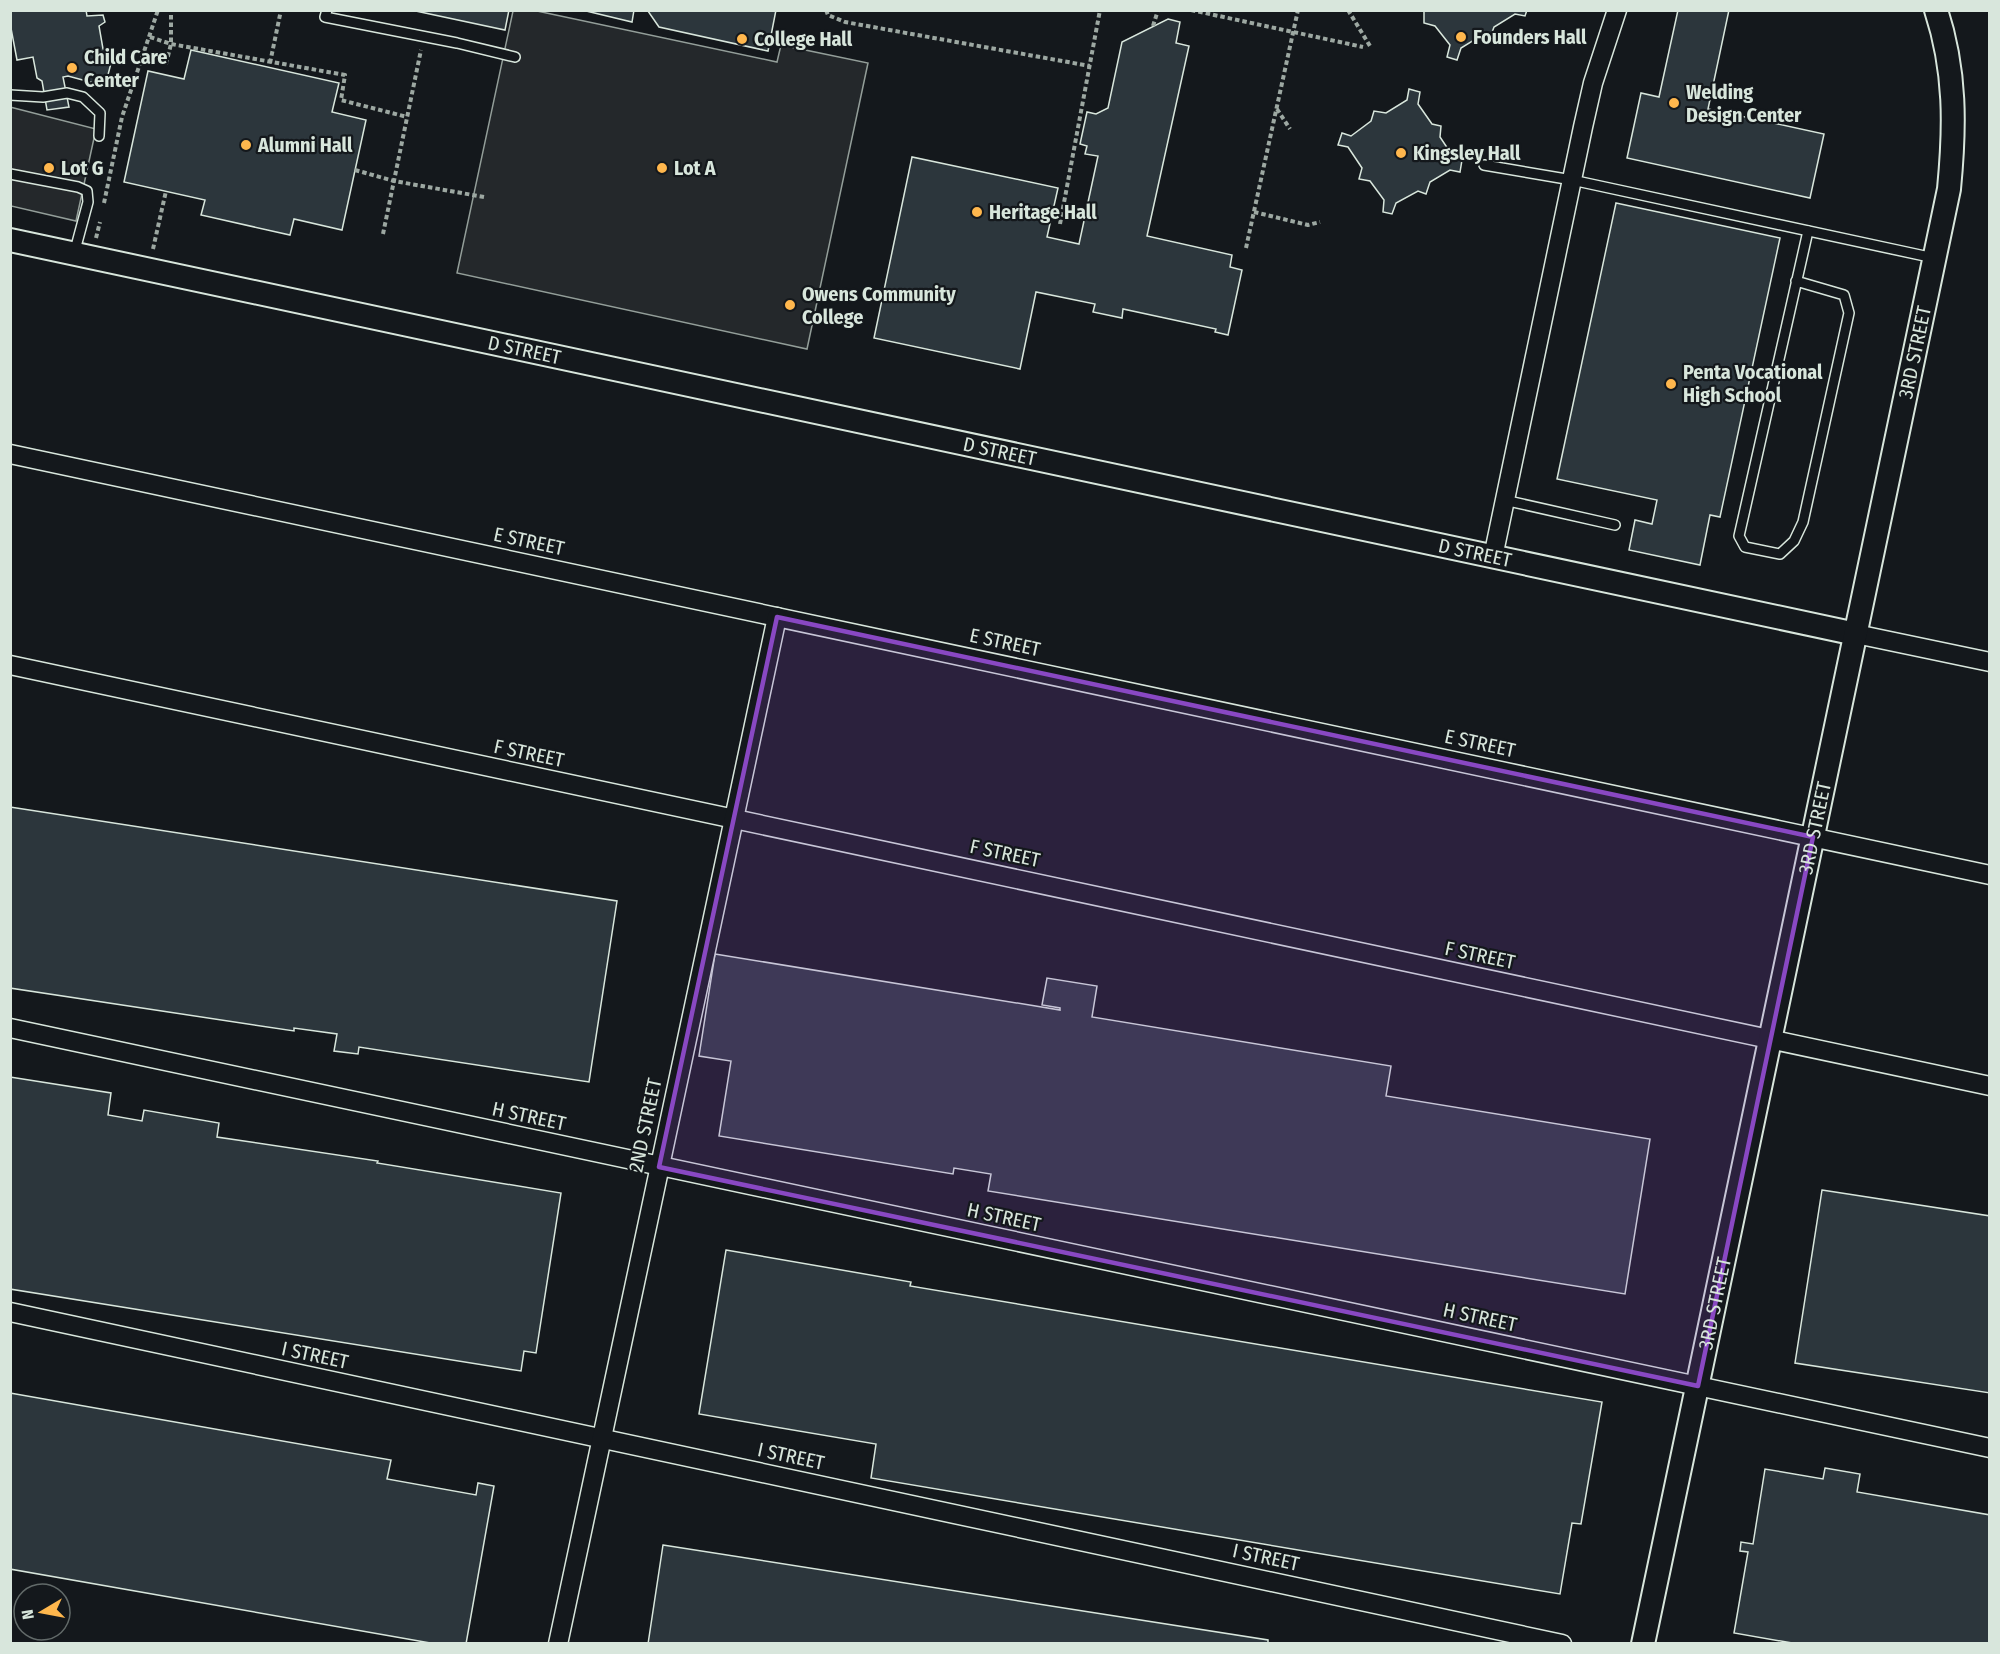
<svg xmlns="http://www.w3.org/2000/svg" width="2000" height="1654" font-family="'Fira Sans Condensed',sans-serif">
<rect width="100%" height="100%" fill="#14181c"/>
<g fill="#24282b" stroke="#939e99" stroke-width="1.5">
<path d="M513,11H537L777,62L781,45L868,63L807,349L457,273Z"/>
<path d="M10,107L96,129L76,221L11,206Z"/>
</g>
<g fill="#2c363c" stroke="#d8e6dc" stroke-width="1.5">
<path d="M10,10H86L87,16L103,15L105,22L99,26L103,49L114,52L105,86L68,76L63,77L69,107L47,110L42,81L37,78L33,57L17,60L10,23Z"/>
<path d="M411,10H509L505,30Z"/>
<path d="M582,10H634L632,22Z"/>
<path d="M646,10H776L768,51L659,27L648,11Z"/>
<path d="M1424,10H1527L1525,16L1515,14L1494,27L1490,38L1482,35L1461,48L1457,60L1447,57L1450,45L1435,26L1424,23Z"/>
<path d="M1678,10H1729L1708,109L1824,134L1810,198L1627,158L1641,93L1659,97Z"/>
<path d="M1168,19L1180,22L1176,43L1189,46L1147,236L1232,255L1230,267L1242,270L1228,335L1215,332L1216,329L1123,309L1122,318L1093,312L1095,304L1036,292L1020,369L874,338L912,157L1058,188L1047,237L1079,244L1098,156L1085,154L1087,146L1080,144L1087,112L1096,114L1108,108L1122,42Z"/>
<path d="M191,50L339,83L332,112L366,120L342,230L294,219L290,235L201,215L205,200L124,182L148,71L184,79Z"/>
<path d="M1409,89L1420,92L1418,104L1432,124L1441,126L1440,137L1454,158L1462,160L1460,172L1450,170L1430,182L1426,194L1418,191L1396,203L1392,214L1383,212L1384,200L1370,181L1359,179L1362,168L1348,147L1338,145L1342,133L1351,136L1371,121L1374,111L1386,113L1407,100Z"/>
<path d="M1616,203L1780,238L1720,517L1710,515L1700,565L1629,550L1635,520L1652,524L1657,500L1557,479Z"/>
<path d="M10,807L617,901L589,1082L359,1047L358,1054L334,1051L337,1034L294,1028V1031L10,988Z"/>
<path d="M715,954L1060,1010V1008L1042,1005L1047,978L1097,986L1092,1017L1391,1066L1386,1096L1650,1139L1625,1294L988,1191L991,1174L954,1168L953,1174L719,1136L731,1061L699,1056Z"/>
<path d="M10,1077L111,1093L108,1115L142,1121L144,1110L219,1123L217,1137L378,1161L377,1163L561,1193L536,1353L524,1351L521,1371L10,1289Z"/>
<path d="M1822,1190L1990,1216V1393L1795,1363Z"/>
<path d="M726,1250L911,1282L910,1286L1602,1402L1581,1524L1572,1523L1560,1594L871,1478L876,1444L699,1414Z"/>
<path d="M10,1393L391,1460L387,1479L476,1495L478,1483L494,1486L466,1644H436L10,1569Z"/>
<path d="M1825,1468L1860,1474L1857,1492L1990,1515V1644H1798L1734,1633L1748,1552L1740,1551L1741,1542L1753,1544L1765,1469L1823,1479Z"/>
<path d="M663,1545L1268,1640V1644H648Z"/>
</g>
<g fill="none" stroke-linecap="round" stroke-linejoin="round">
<defs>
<g id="service">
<path d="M327,10L325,17L457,43L515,57"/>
<path d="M10,95L43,97L67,93L83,97L100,113L99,136"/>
<path d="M1484,165L1572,180L1934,258"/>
<path d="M10,174L78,187L87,191L88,202L74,254"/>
<path d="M1796,281L1844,295L1849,313L1803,522L1794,541L1780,554L1745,547L1739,536L1808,231"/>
<path d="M1504,500L1615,525"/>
</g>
<g id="minor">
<path d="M10,454L1990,875"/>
<path d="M1493,557L1583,127L1593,83L1617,10"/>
<path d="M1856,634L1990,662"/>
<path d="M10,665L1990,1086"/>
<path d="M10,1028L1990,1448"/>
<path d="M10,1312L1562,1644"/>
<path d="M558,1644L777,617"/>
</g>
<g id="tertiary">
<path id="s1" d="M10,240L1856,634"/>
<path id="s2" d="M1643,1644L1949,189C1955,127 1956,71 1936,10"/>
</g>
</defs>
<use href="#service" stroke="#d8e6dc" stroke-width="12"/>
<use href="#minor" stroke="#d8e6dc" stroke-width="21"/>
<use href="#tertiary" stroke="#d8e6dc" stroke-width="26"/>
<g stroke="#9da8a2" stroke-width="4" stroke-dasharray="4.5 3" stroke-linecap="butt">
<path d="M826,10L828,15L845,22L1090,66"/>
<path d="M1191,10L1363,47"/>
<path d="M1348,10L1370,46"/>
<path d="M1153,26L1158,10"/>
<path d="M150,37L171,44L345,75L341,100L407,117"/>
<path d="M270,63L281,10"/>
<path d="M166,64L171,44V10"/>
<path d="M1277,109L1290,129"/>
<path d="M355,170L394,181L484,197"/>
<path d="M104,203L122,117L158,10"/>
<path d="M1254,212L1308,225L1320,222"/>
<path d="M1060,224L1100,10"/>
<path d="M383,234L421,50"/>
<path d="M96,238L100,222"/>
<path d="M1246,248L1298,10"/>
<path d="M153,249L166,191"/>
</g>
<use href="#service" stroke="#14181c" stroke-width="9"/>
<use href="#minor" stroke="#14181c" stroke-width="18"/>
<use href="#tertiary" stroke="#14181c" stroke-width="22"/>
</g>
<path fill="#8948c3" fill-opacity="0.2" stroke="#8948c3" stroke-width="4.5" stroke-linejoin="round" d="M777,617L1813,837L1698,1386L659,1167Z"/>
<g fill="#ffb74d" stroke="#14181c" stroke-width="2">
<circle cx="1461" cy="37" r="6"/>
<circle cx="742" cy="39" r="6"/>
<circle cx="72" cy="68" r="6"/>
<circle cx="1674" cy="103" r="6"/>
<circle cx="246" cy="145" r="6"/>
<circle cx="1401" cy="153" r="6"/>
<circle cx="49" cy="168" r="6"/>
<circle cx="662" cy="168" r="6"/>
<circle cx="977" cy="212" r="6"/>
<circle cx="790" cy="305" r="6"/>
<circle cx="1671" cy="384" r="6"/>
</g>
<g text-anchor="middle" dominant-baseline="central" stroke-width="4.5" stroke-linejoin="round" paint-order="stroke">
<g font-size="20" font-weight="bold" fill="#d8e6dc" stroke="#14181c" text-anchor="start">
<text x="1473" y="37">Founders Hall</text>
<text x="754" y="39">College Hall</text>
<text x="84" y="57">Child Care<tspan x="84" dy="23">Center</tspan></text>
<text x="1686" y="92">Welding<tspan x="1686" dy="23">Design Center</tspan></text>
<text x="258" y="145">Alumni Hall</text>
<text x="1413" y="153">Kingsley Hall</text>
<text x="61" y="168">Lot G</text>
<text x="674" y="168">Lot A</text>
<text x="989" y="212">Heritage Hall</text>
<text x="802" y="294">Owens Community<tspan x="802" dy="23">College</tspan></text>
<text x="1683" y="372">Penta Vocational<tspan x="1683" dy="23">High School</tspan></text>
</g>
<g font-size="20" fill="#d8e6dc" stroke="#14181c">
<text stroke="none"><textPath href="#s1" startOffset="526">D STREET</textPath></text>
<text stroke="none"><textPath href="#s2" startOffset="1320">3RD STREET</textPath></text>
<text stroke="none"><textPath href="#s1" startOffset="1012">D STREET</textPath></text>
<text transform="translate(529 541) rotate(12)">E STREET</text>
<text stroke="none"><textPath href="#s1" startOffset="1498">D STREET</textPath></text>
<text transform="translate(1005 642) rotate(12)">E STREET</text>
<text transform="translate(1480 743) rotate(12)">E STREET</text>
<text transform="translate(529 753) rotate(12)">F STREET</text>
<text stroke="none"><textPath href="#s2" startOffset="834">3RD STREET</textPath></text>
<text transform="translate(1005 853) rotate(12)">F STREET</text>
<text transform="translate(1480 955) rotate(12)">F STREET</text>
<text transform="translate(529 1116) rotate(12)">H STREET</text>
<text transform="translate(645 1125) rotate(-78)">2ND STREET</text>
<text transform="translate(1004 1217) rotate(12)">H STREET</text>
<text stroke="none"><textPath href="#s2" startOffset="348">3RD STREET</textPath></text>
<text transform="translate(1480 1317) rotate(12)">H STREET</text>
<text transform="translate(315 1355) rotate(12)">I STREET</text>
<text transform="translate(791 1456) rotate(12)">I STREET</text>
<text transform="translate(1266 1557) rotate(12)">I STREET</text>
</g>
</g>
<rect width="2000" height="1654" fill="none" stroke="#d8e6dc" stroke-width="24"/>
<g transform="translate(42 1612) rotate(260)"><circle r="28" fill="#14181c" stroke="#626a69" stroke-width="1.5"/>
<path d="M0-4.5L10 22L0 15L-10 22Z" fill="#ffb74d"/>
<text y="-9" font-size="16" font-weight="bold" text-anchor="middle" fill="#d8e6dc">N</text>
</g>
</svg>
